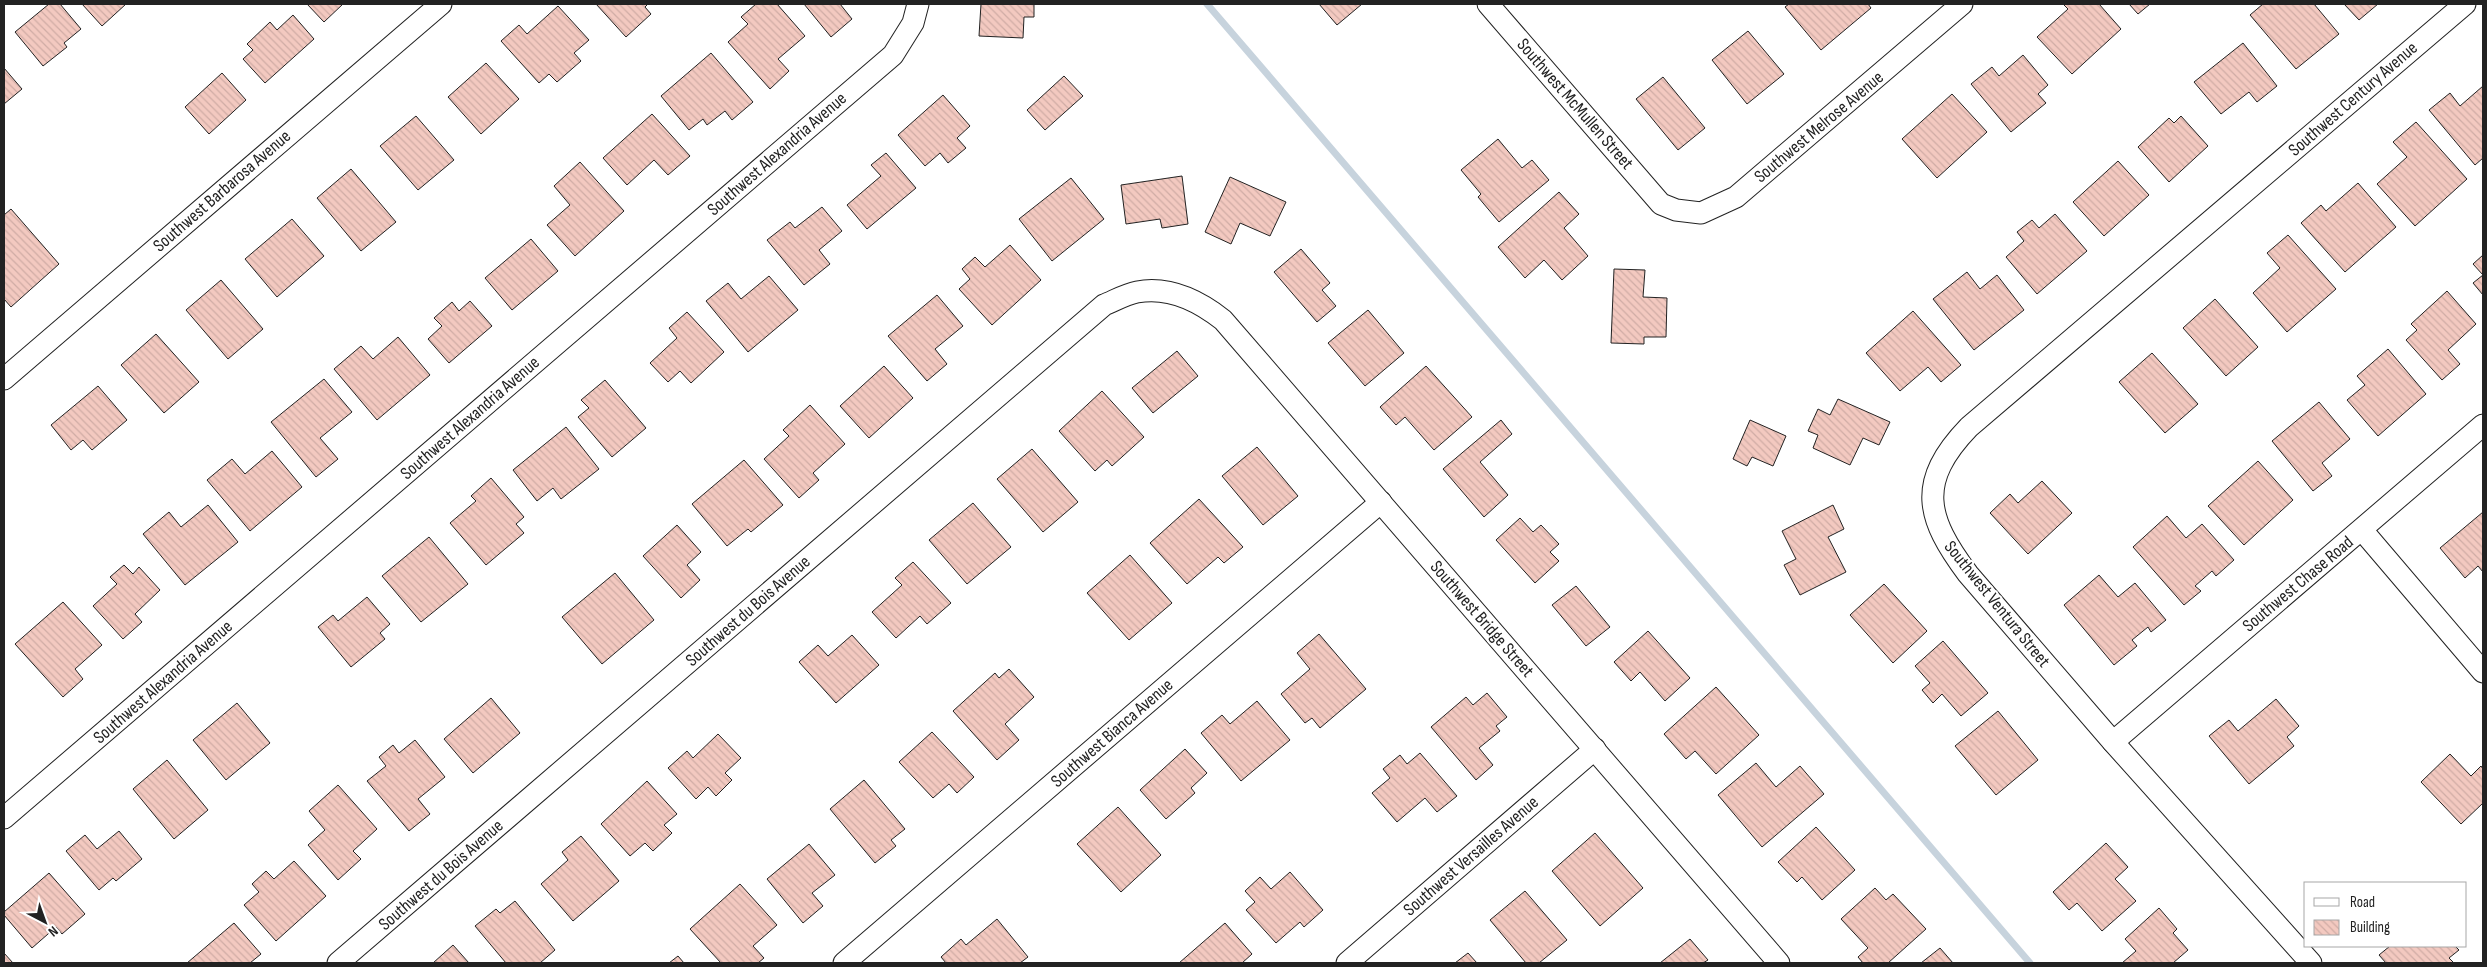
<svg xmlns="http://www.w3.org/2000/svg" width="2487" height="967" font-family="'Sofia Sans Condensed',sans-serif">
<defs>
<pattern id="building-back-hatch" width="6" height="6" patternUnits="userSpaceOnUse" patternTransform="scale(1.25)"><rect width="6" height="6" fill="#f3c9c0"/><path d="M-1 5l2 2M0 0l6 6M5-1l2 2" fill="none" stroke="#d0aca5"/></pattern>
</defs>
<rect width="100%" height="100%" fill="#fff"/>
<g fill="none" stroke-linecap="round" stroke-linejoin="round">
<path stroke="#c7d3dd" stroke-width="7" d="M1207,4L2030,963"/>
</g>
<g fill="url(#building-back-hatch)" stroke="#222">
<path d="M49,4H60L81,29L64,43L67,47L43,66L15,32Z"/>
<path d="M82,4H126L102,26Z"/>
<path d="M307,4H343L324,22Z"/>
<path d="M596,4H648L645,7L651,14L626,37Z"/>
<path d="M756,4H777L805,36L778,59L789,71L770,89L728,42L748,24L741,17Z"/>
<path d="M804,4H840L852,19L831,37Z"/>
<path d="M981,4H1034V17H1024L1023,38L979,36Z"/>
<path d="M1319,4H1362L1337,25Z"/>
<path d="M1789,4H1868L1871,8L1821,50L1785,7Z"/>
<path d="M2063,4H2099L2121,29L2072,74L2037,37L2068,9Z"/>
<path d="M2129,4H2150L2138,14Z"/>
<path d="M2263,4H2314L2339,34L2296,69L2250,15Z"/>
<path d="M2344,4H2378L2359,20Z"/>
<path d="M558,6L589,40L574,53L581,61L557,82L549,74L539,83L501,41L519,25L527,34Z"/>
<path d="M293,15L314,39L265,83L243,59L253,50L247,44L270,22L277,30Z"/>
<path d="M1748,31L1784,74L1747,104L1712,60Z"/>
<path d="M2243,43L2277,86L2257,102L2249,92L2221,114L2194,82Z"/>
<path d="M711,53L753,102L732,120L725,111L707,125L703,119L689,130L661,96Z"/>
<path d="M2023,55L2048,85L2038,94L2046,103L2011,132L1971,84L1992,67L1999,76Z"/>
<path d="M486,63L519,99L481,134L448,97Z"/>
<path d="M4,68L22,89L4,104Z"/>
<path d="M222,73L246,100L209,134L185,107Z"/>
<path d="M1064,76L1083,96L1045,130L1027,110Z"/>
<path d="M1663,77L1705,128L1678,150L1636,99Z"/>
<path d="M2483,86V158L2475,165L2429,110L2450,93L2460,106Z"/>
<path d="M1952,94L1987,132L1937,178L1902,139Z"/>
<path d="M943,95L970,126L957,138L966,148L948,163L940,153L925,166L898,135Z"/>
<path d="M652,114L690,156L668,175L654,160L627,185L603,158Z"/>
<path d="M416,116L454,160L418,190L380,146Z"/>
<path d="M2181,116L2208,146L2169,182L2138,147L2169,118L2174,123Z"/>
<path d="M2416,122L2467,179L2415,226L2377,184L2407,157L2393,142Z"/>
<path d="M1498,139L1522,168L1532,160L1549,180L1499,222L1478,197L1481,194L1461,170Z"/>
<path d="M886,153L916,188L867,229L847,205L881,176L871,165Z"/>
<path d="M2118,161L2149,195L2104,236L2073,202Z"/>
<path d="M580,162L624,211L575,256L547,225L570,205L554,186Z"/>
<path d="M351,169L396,222L361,251L317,198Z"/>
<path d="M1182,176L1188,224L1162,228L1160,219L1126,224L1121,185Z"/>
<path d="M1230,177L1286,202L1270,236L1240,223L1231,244L1205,232Z"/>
<path d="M1071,178L1104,219L1052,261L1019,219Z"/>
<path d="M2358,183L2396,227L2345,272L2301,223L2321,205L2326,211Z"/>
<path d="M1559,192L1579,214L1564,228L1588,256L1562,280L1544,260L1525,278L1498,247Z"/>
<path d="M822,207L842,231L819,250L830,264L804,285L767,240L790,222L795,228Z"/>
<path d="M11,209L59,264L11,307L4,299V215Z"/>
<path d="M2055,214L2087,251L2037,294L2006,257L2024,241L2017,232L2032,220L2039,228Z"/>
<path d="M292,219L324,256L277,297L245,259Z"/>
<path d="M2288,235L2336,289L2287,332L2253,293L2280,268L2267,253Z"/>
<path d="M531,239L558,271L512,310L485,278Z"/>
<path d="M1010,245L1041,280L992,325L959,289L970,279L962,269L975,257L985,267Z"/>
<path d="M1301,249L1330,283L1322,290L1336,306L1317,322L1274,272Z"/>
<path d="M2483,255V295L2473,283L2483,275L2473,264Z"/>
<path d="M1614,269L1645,270L1643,297L1667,298L1666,337H1644V344L1611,343Z"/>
<path d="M1967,272L1980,289L1997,275L2024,310L1974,350L1933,299Z"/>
<path d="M769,276L798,310L748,352L706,301L728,283L741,299Z"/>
<path d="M221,280L263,329L228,359L186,310Z"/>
<path d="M2447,291L2476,324L2448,350L2460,364L2442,380L2406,340L2417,330L2411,324Z"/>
<path d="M937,295L963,326L935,349L947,364L927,381L888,336Z"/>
<path d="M2215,299L2258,347L2226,376L2183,328Z"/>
<path d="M470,301L492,326L449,363L428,339L442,326L434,318L452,302L459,311Z"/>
<path d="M1368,310L1404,353L1365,386L1328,343Z"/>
<path d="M1913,311L1961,365L1941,382L1928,367L1900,391L1866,353Z"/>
<path d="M687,312L724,352L691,383L680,371L668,382L650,363L677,338L669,328Z"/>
<path d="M156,334L199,382L164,413L121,365Z"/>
<path d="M398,337L430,375L377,420L334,369L361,346L373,359Z"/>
<path d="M2388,349L2426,394L2378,436L2347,400L2365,385L2357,376Z"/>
<path d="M1177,351L1198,376L1153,413L1132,388Z"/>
<path d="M2152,353L2198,404L2165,433L2119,382Z"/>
<path d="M884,366L913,398L869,438L840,406Z"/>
<path d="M1426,366L1472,417L1434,450L1405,417L1396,425L1380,407Z"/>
<path d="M324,379L352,412L320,438L338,459L316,477L271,422Z"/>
<path d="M605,380L646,428L612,457L578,417L589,408L581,400Z"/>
<path d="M98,386L127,420L92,450L83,440L71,450L51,425Z"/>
<path d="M1102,391L1144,437L1112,466L1107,460L1095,471L1059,431Z"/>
<path d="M1838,399L1890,422L1879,445L1863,438L1850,465L1813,448L1818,435L1808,431L1818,409L1830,415Z"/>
<path d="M2319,402L2350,439L2322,463L2332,476L2313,491L2272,441Z"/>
<path d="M810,405L845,444L813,473L819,480L799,498L764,459L789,436L783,430Z"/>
<path d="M1501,420L1512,434L1480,462L1508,495L1484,517L1443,469Z"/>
<path d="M1750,420L1786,436L1773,466L1752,457L1747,466L1733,459Z"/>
<path d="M566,427L599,469L561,499L553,488L537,501L513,470Z"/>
<path d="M1257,447L1298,496L1263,525L1222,476Z"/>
<path d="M1032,449L1078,502L1043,532L997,479Z"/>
<path d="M272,451L302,487L250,531L207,480L232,459L245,474Z"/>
<path d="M744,460L783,505L751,532L748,529L727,546L692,504Z"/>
<path d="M2258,461L2293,500L2244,545L2208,506Z"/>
<path d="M491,478L524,517L516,524L524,533L486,565L450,523L476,501L471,496Z"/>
<path d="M2042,481L2072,513L2028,554L1990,513L2010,494L2018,503Z"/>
<path d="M1199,499L1243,547L1224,563L1218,557L1187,584L1150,543Z"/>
<path d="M973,503L1011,547L967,584L929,540Z"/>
<path d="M208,505L238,542L185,585L143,534L169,512L181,527Z"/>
<path d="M1833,505L1844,529L1828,537L1846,572L1800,595L1784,565L1796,559L1782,531Z"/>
<path d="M2483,512V572L2478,566L2465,578L2440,548Z"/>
<path d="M2167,516L2186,538L2202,524L2234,560L2216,576L2212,571L2195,586L2201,591L2184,605L2133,547Z"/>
<path d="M1520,518L1533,532L1541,525L1559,544L1550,552L1559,561L1535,583L1496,540Z"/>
<path d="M677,525L701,552L687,565L700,580L681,598L643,556Z"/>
<path d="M429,537L468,584L421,622L382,576Z"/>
<path d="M1130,555L1172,603L1129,640L1087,593Z"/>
<path d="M913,562L951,603L927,624L920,616L896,638L872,612L902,585L895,578Z"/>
<path d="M124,565L133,574L139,567L160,590L135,614L142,622L123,639L93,606L117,584L110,577Z"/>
<path d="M615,573L654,620L602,664L562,617Z"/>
<path d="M2099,575L2118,597L2135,583L2166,620L2151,632L2148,627L2132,640L2137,646L2114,665L2064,605Z"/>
<path d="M1884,584L1927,631L1893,663L1850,615Z"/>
<path d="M1576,586L1610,627L1586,646L1552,605Z"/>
<path d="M367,597L390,624L380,633L385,639L351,667L318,627L333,615L338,621Z"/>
<path d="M63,602L102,645L75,669L83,679L63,697L15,644Z"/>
<path d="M1648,631L1690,678L1665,701L1640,672L1631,681L1614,662Z"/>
<path d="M1319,634L1366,689L1320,728L1312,718L1305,723L1281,694L1310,669L1297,653Z"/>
<path d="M852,635L879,665L836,703L799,662L818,645L828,656Z"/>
<path d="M1943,641L1988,693L1961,716L1942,694L1933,703L1922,690L1930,683L1915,666Z"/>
<path d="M1009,669L1034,697L1005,724L1019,740L997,760L953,711L995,673L999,678Z"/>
<path d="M1716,687L1759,735L1716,774L1695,751L1686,759L1664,734Z"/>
<path d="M1487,693L1507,717L1496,726L1500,731L1479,748L1493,765L1476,780L1431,727L1466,697L1473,705Z"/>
<path d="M491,698L520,733L473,773L444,739Z"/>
<path d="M2276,699L2299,726L2287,737L2294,746L2249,784L2209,736L2229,720L2238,731Z"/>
<path d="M1257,701L1290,740L1241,781L1201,733L1222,715L1230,724Z"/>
<path d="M237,703L270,743L226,780L193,740Z"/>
<path d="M1998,711L2038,760L1996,795L1955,746Z"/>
<path d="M932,732L974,777L957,793L949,784L933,798L899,762Z"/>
<path d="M718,734L741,758L725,773L732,780L716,796L708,787L696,799L668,768L687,751L693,758Z"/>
<path d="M415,740L445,777L418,799L430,814L409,831L367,781L386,766L379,757L393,745L399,753Z"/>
<path d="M1185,749L1207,773L1191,788L1195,793L1166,819L1140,790Z"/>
<path d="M1420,753L1457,796L1437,812L1425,798L1397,822L1372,793L1390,778L1383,769L1400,755L1407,764Z"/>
<path d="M2450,754L2471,776L2481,766L2483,769V803L2461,824L2421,782Z"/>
<path d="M167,760L208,810L174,839L133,789Z"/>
<path d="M1756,763L1776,787L1800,766L1824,794L1762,847L1718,795Z"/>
<path d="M864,780L905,829L891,840L896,846L875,863L830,809Z"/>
<path d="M647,781L677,814L664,825L672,833L653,851L645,843L630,856L601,824Z"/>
<path d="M338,785L377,829L353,851L361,859L338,880L308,845L325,830L309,811Z"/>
<path d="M1118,807L1161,855L1121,892L1077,844Z"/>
<path d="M1816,827L1855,870L1822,900L1802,877L1797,882L1778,862Z"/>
<path d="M119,831L142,859L116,881L113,878L99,890L66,851L85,835L97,849Z"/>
<path d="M1595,833L1643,888L1600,926L1552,871Z"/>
<path d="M581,836L619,881L573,921L541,884L568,860L562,852Z"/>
<path d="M2106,843L2128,867L2115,879L2136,901L2102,931L2077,903L2069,910L2053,892Z"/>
<path d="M809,844L835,875L812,893L823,906L803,923L767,879Z"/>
<path d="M294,861L326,896L276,941L244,905L259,892L252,884L266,871L274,879Z"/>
<path d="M1290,872L1323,910L1304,927L1300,922L1276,943L1246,910L1255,902L1245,891L1260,877L1271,889Z"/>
<path d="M49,873L85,914L62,934L56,927L32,948L4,915V912Z"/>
<path d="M740,884L777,925L753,946L764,958L758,963H721L690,929Z"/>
<path d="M1875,888L1886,900L1893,894L1926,929L1888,963H1863L1858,957L1868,948L1841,919Z"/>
<path d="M1525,891L1567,940L1539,963H1526L1490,920Z"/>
<path d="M515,901L555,950L540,963H506L475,926L496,909L500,913Z"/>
<path d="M2159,908L2177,929L2173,933L2188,950L2173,963H2122L2136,951L2125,939Z"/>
<path d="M997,919L1028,957L1020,963H946L941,957L961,939L966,945Z"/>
<path d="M234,923L261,954L250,963H187Z"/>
<path d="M1225,923L1252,954L1242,963H1179Z"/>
<path d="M1690,939L1708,960L1703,963H1660Z"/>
<path d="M453,945L469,963H433Z"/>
<path d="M2390,946H2455L2459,950L2449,958L2454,963H2386L2379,955Z"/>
<path d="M1940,948L1953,963H1921Z"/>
<path d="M4,953L13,963H4Z"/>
<path d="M1468,953L1477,963H1455Z"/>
<path d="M678,956L684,963H669Z"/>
</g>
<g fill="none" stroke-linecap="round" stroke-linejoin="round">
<defs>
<g id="street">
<path d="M1488,4L1661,204L1676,210L1701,213L1736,197L1962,4"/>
<path d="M4,379L441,4"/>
<path d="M2362,530L2483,672"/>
<path d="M2113,742L2483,425"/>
<path d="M4,818L893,55L913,23L918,4"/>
<path d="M338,963L1104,305C1114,301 1126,294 1137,292C1169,286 1199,301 1223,320L1779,963"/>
<path d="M844,963L1381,502"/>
<path d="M1347,963L1595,749"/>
<path d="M2311,963L2113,742L1968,574C1926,518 1916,482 1969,427L2465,4"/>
</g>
</defs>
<use href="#street" stroke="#222" stroke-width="23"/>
<use href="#street" stroke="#fff" stroke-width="21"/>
</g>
<g text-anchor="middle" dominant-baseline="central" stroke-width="4" stroke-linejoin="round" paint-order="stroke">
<g font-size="18" fill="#222" stroke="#fff">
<text transform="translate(2353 99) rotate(-41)">Southwest Century Avenue</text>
<text transform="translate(1575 104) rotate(49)">Southwest McMullen Street</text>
<text transform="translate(1819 127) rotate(-40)">Southwest Melrose Avenue</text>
<text transform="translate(777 154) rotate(-41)">Southwest Alexandria Avenue</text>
<text transform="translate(222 191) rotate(-41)">Southwest Barbarosa Avenue</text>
<text transform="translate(470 418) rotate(-41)">Southwest Alexandria Avenue</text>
<text transform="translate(2298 584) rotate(-40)">Southwest Chase Road</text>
<text transform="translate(1997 604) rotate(51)">Southwest Ventura Street</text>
<text transform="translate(748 611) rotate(-41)">Southwest du Bois Avenue</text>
<text transform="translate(1482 619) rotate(49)">Southwest Bridge Street</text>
<text transform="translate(163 682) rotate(-41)">Southwest Alexandria Avenue</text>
<text transform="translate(1112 733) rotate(-41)">Southwest Bianca Avenue</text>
<text transform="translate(1471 856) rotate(-41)">Southwest Versailles Avenue</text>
<text transform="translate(441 875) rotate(-41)">Southwest du Bois Avenue</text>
</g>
</g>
<rect width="2487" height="967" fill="none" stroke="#222222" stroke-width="10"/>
<rect x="2304" y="882" width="162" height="65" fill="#ffffff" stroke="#a7a7a7"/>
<rect x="2314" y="898" width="25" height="8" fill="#ffffff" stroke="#a7a7a7"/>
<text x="2350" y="907" font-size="15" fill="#222222">Road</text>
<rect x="2314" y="920" width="25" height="15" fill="url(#building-back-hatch)" stroke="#a7a7a7"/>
<text x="2350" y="932" font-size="15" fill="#222222">Building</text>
<g transform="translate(45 922) rotate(139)" stroke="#ffffff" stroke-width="4" paint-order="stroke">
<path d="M0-4L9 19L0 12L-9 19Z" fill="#222222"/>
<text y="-8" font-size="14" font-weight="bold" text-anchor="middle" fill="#222222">N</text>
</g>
</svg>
